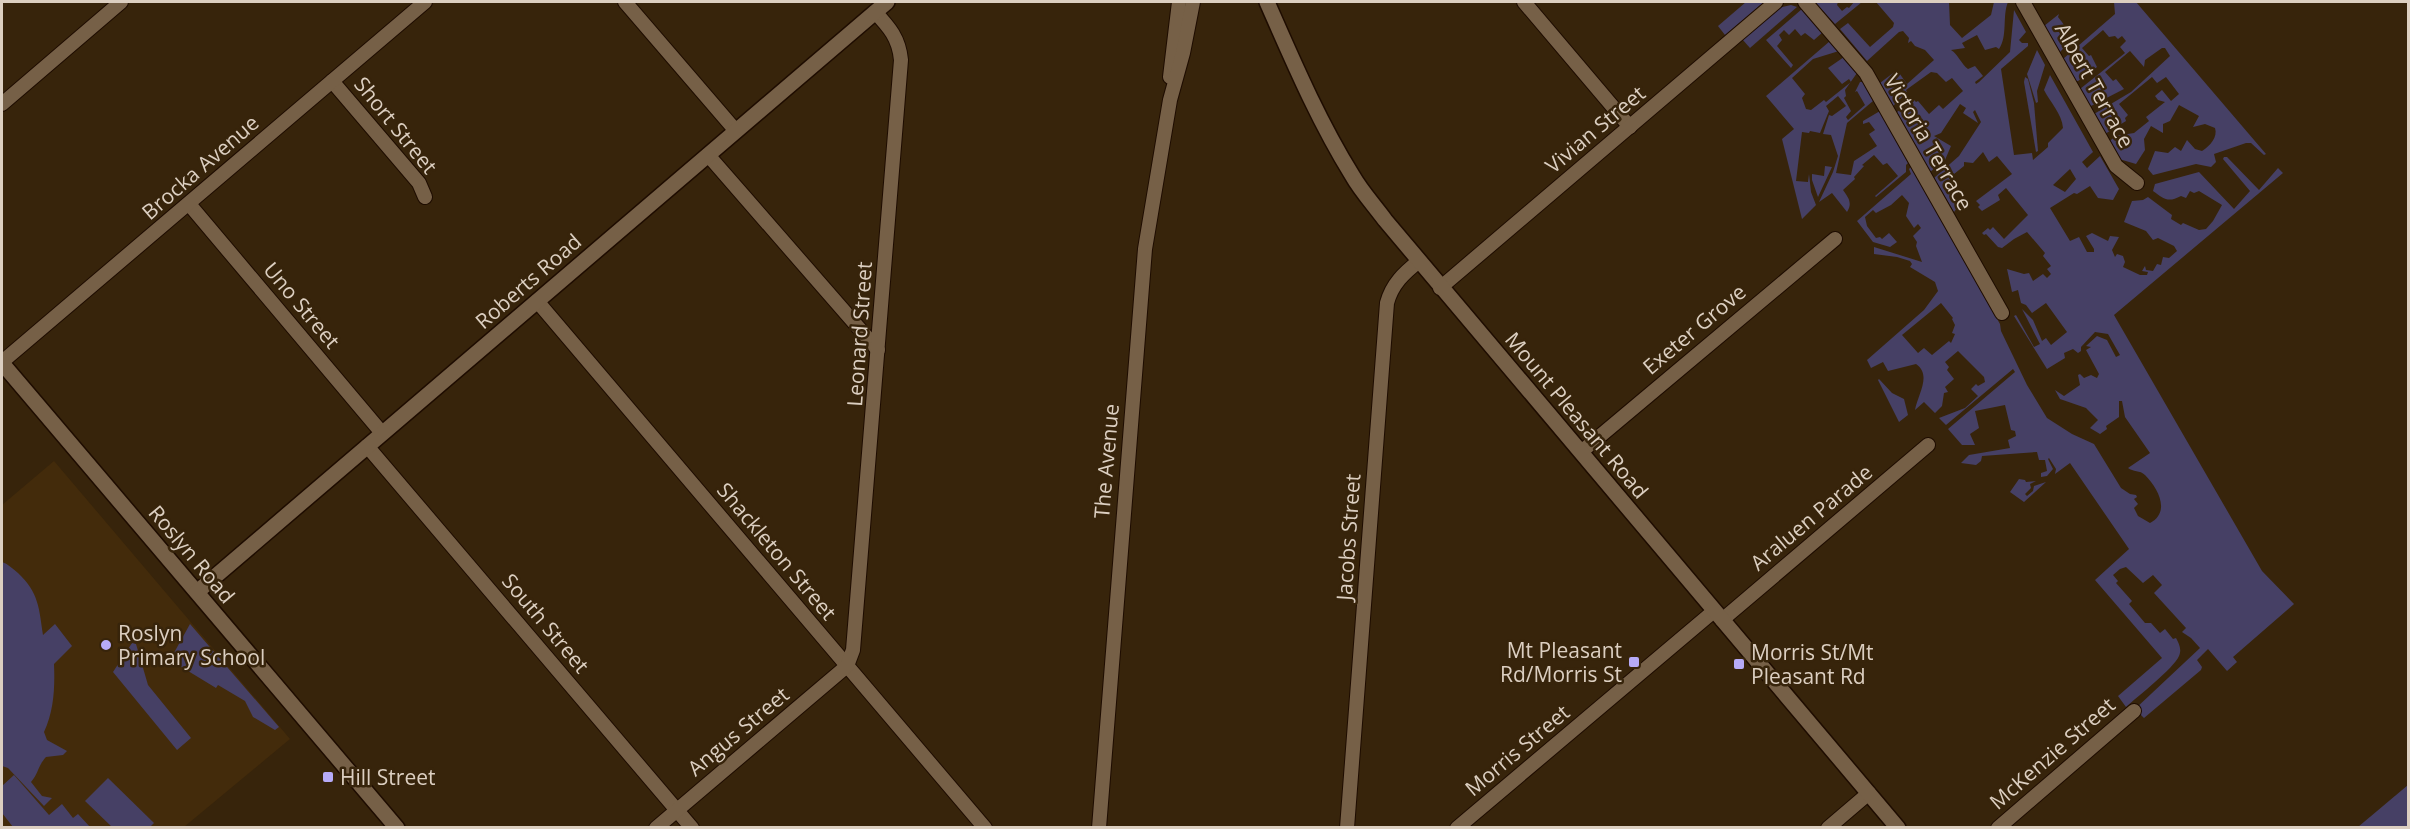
<svg xmlns="http://www.w3.org/2000/svg" width="2410" height="829" font-family="'Open Sans',sans-serif">
<rect width="100%" height="100%" fill="#37240b"/>
<path fill="#432b0b" d="M54,461L290,739L184,827H2V505Z"/>
<g fill="#464065" fill-rule="evenodd">
<path d="M1746,2H1764L1725,35L1718,26Z"/>
<path d="M1815,2H1838L1837,5L1842,11L1847,7L1849,8L1854,2H1862L1835,24Z"/>
<path d="M1876,2H1949L1950,25L1962,38L1991,15L1994,2H2008C2002,16 2008,36 1999,49L1996,47L1985,50L1977,35L1962,43L1965,48L1951,50C1958,54 1961,64 1968,69L1975,66L1983,76L1975,82L1976,84L1979,82L2010,52L2014,10L2026,32L2019,40L2022,43H2028V46L2001,69L2014,155L2032,153L2033,160L2048,147V143L2063,128C2062,114 2050,102 2044,90L2050,75L2093,152L2082,162L2087,168L2100,156L2119,189L2113,200L2098,198L2090,186L2077,194L2074,193L2050,208L2070,241L2079,237L2087,252H2094V249L2086,236L2092,233L2108,241L2110,236L2119,237L2112,250L2115,257L2117,254L2123,256L2125,262L2123,267L2140,275H2147L2148,272L2142,271L2145,266L2146,270L2153,271L2157,264L2161,265L2163,257L2169,258L2177,251L2174,246L2158,238L2153,240L2146,231L2124,222L2132,201L2143,200L2148,197L2172,215L2171,219L2181,225L2183,223L2199,230L2206,229L2213,221L2222,205L2199,191L2194,193L2190,191L2186,198L2181,196C2168,203 2164,199 2153,191L2155,184L2199,172L2234,209L2250,191L2223,159L2224,157H2227L2259,190L2278,168L2283,173L2114,315L2262,571L2294,604L2233,657L2237,662L2227,671L2208,649L2197,660L2202,667L2201,670L2144,718L2135,709L2200,648L2191,638L2182,632L2186,628L2154,593L2162,585L2153,575L2143,583L2126,567L2120,569L2113,575L2118,581L2116,583L2132,601L2129,604L2145,623H2151L2160,633L2165,629L2173,639L2176,638C2179,644 2182,649 2179,656C2174,668 2137,697 2126,707L2118,696L2162,658L2095,580L2129,549L2070,463L2055,474L2056,469L2049,458L2048,459L2053,469L2047,476L2041,477V473L2047,471L2045,460H2039L2037,452L1982,456L1981,461L1976,465L1961,463L1969,455L2010,448L2008,440L2016,436L2015,431L2011,430L2005,405L1975,411L1979,428L1970,434L1975,445H1962L1948,429L2015,372L2013,369L1946,425L1939,418L1965,408L1978,396L1971,389L1976,384L1978,386L1985,382L1984,377L1958,351L1945,362L1949,367L1947,370L1954,379L1945,387L1948,392L1944,393L1942,406L1935,413L1924,402L1915,410C1918,394 1932,375 1916,364L1888,371L1883,362L1871,368L1867,360L1924,310L1938,291L1935,282L1910,267L1912,264L1910,261L1897,257L1874,254V247L1922,262L1916,246L1917,242L1913,236L1921,228L1918,224L1914,228L1906,216L1909,203L1902,195L1891,205L1876,213L1873,210L1865,217L1867,226L1876,238L1880,237L1882,239L1889,233L1897,242L1890,247L1873,242L1857,221L1911,174L1909,169L1911,167L2000,324L2001,331L2027,385L2047,418L2072,434L2094,444L2121,488L2130,494L2136,495L2137,497L2134,499L2138,504L2134,508L2138,516L2150,523C2171,512 2158,488 2145,475C2140,470 2133,472 2128,468L2150,453L2125,417L2122,401H2119V417L2106,426L2107,429L2100,434L2090,428L2098,420L2086,408L2060,399L2055,390L2064,396L2080,385L2078,375L2080,374L2084,378L2091,375L2097,378L2099,374L2086,350L2091,347L2086,346L2097,336L2107,340L2116,357L2120,355L2108,334L2095,332L2081,347V351L2078,353L2073,349L2064,353L2065,358L2047,369L2014,316L2016,315L2034,347L2040,344L2022,309L2033,320L2042,341L2046,338L2051,345L2067,332L2046,303L2032,313L2026,305L2021,303L2018,290L2012,292L2007,269L2024,274L2029,273L2033,281L2043,274L2047,278L2051,274L2047,269L2051,266L2043,256L2045,253L2027,232L2014,239L2002,248L1998,247L1986,234L1984,235L1982,233L1988,228L1990,230L1993,227L2004,239L2028,215L2006,188L1998,195L2000,200L1982,211L1978,207L1980,205L1976,201L2012,174L1997,156L1989,162L1983,152L1973,163L1964,162V166L1949,178L1951,181L1947,184L1960,204L1954,212L1934,178L1959,156L1981,122L1975,110L1973,112L1978,123L1963,113L1966,108L1960,104L1941,133L1934,136L1951,146L1945,160L1930,172L1897,112L1914,100L1916,102L1918,101L1929,114L1939,105L1943,109L1963,91L1952,78L1946,82L1937,73L1931,72L1906,90L1907,92L1893,106L1880,83L1897,70L1907,84L1934,60L1925,50L1915,46L1911,41L1908,43L1909,38L1903,31L1899,32L1867,61L1840,29L1848,23L1870,47L1893,27L1894,23ZM2070,169L2076,179L2065,192L2053,185ZM1941,303L1953,318L1952,319L1955,325L1952,333L1955,334L1951,343L1949,341L1932,355L1924,348L1918,353L1902,335Z"/>
<path d="M2114,2H2136L2266,154L2264,155L2251,143H2246L2214,154L2216,162L2211,167L2196,164L2153,175L2148,169L2155,151L2168,153L2175,147L2181,151L2187,140L2195,149L2202,151C2210,146 2218,137 2215,128L2205,124L2193,127L2199,116L2179,105L2170,121L2163,124V133L2151,126L2144,139L2145,150L2136,164L2119,159L2110,141L2115,136L2134,133L2149,121L2146,117L2165,102L2158,100L2155,96L2162,90L2171,101L2179,94L2166,77L2157,83L2152,77L2119,104L2128,115L2125,118L2126,121L2105,134L2094,114L2131,92L2170,56L2165,48H2162L2145,60L2144,67L2130,51L2105,72L2113,81L2116,79L2124,89L2089,107L2080,89L2125,53L2120,47L2126,41L2122,36L2118,39L2115,36L2109,37L2103,30L2082,48L2089,56L2091,55L2097,67L2078,81H2076L2063,59L2115,14Z"/>
<path d="M1791,5L1797,7L1750,48L1742,39L1778,8Z"/>
<path d="M1802,9L1823,32L1814,40L1805,33L1801,36L1795,29L1789,35L1784,30L1779,35L1782,40L1777,46L1793,65L1791,68L1766,40Z"/>
<path d="M2059,14L2058,17C2069,30 2073,40 2060,52L2044,26Z"/>
<path d="M1830,41L1839,51L1813,59L1792,78L1805,94L1802,98L1806,109L1811,110L1824,100L1826,102L1851,82L1849,79L1842,84L1828,68L1844,57L1857,73L1845,90L1846,96L1844,98L1851,111L1846,117L1848,120L1865,105L1857,91L1855,92L1860,82H1863L1873,101L1847,123L1836,173L1851,175L1854,161L1877,146L1869,134L1875,130L1869,122L1863,124V121L1880,111L1908,163L1906,165V172L1876,197L1875,196L1898,176L1887,163L1883,165L1874,155L1862,165L1864,166L1854,177L1855,179L1843,190C1848,197 1853,203 1847,212L1832,193L1819,202L1833,172L1838,156L1831,135L1823,134L1829,115L1832,116L1846,106L1838,96L1826,106L1829,111L1820,133L1810,131L1809,133L1802,132L1796,181L1808,182L1809,174L1811,192L1816,205L1802,219L1782,139L1794,129L1766,96Z"/>
<path d="M2037,50L2045,65L2037,91L2038,102L2036,103L2027,74Z"/>
<path d="M2025,77L2028,79L2034,103L2038,151L2036,152L2024,82Z"/>
<path d="M1825,166L1832,167L1818,197L1812,180V174L1824,176Z"/>
<path d="M1879,379L1892,393L1904,399L1908,415L1899,422L1878,380Z"/>
<path d="M2019,479L2025,480L2026,482L2036,481L2030,484L2031,488L2025,494L2027,496L2033,491L2034,486L2046,482L2024,502L2010,492Z"/>
<path d="M2,562C8,564 12,568 18,573C39,593 39,608 43,635L55,624L72,646L54,664C55,687 54,711 44,732L47,740L67,751L63,755L46,757C37,767 39,773 31,782L42,796L52,798L44,806L8,768L2,766Z"/>
<path d="M190,624L279,727L275,730L253,717L245,701L218,685L216,688L170,660Z"/>
<path d="M132,643L136,644L148,685L191,738L177,750L113,672Z"/>
<path d="M14,775L49,815L62,804L73,818L78,814L90,827H13L2,813V786Z"/>
<path d="M108,778L154,823L150,827H112L85,801Z"/>
<path d="M2408,785V827H2358Z"/>
</g>
<g fill="none" stroke-linecap="round" stroke-linejoin="round">
<defs>
<g id="minor">
<path d="M625,2L736,131"/>
<path d="M1524,2L1630,127"/>
<path d="M1805,2L1866,73L2002,313"/>
<path d="M2023,2L2116,166L2137,183"/>
<path d="M1170,77L1179,2"/>
<path d="M332,81L419,183L425,197"/>
<path d="M2,104L121,2"/>
<path d="M708,155L878,350"/>
<path d="M189,204L382,433"/>
<path d="M1440,288L1776,2"/>
<path d="M537,301L985,828"/>
<path d="M2,362L425,2"/>
<path d="M367,446L692,828"/>
<path d="M1581,452L1835,239"/>
<path d="M1722,620L1928,445"/>
<path d="M656,828L847,666L853,650L901,60C899,38 889,27 875,12"/>
<path d="M1099,828L1145,249L1170,100L1183,53L1193,2"/>
<path d="M1347,828L1387,303C1392,284 1404,273 1419,261"/>
<path d="M1457,828L1714,611"/>
<path d="M1828,828L1869,793"/>
<path d="M1998,828L2134,711"/>
</g>
<g id="tertiary">
<path d="M1267,2C1293,61 1318,120 1352,175C1361,191 1374,205 1385,220L1898,828"/>
<path d="M2,363L397,828"/>
<path d="M197,592L887,2"/>
</g>
</defs>
<use href="#minor" stroke="#1e0c00" stroke-width="16"/>
<use href="#tertiary" stroke="#1e0c00" stroke-width="18"/>
<use href="#minor" stroke="#766047" stroke-width="14"/>
<use href="#tertiary" stroke="#766047" stroke-width="15"/>
</g>
<g fill="#b7abf8" stroke="#37240b" stroke-width="2">
<circle cx="106" cy="645" r="6"/>
<rect x="1628" y="656" width="12" height="12" rx="3"/>
<rect x="1733" y="658" width="12" height="12" rx="3"/>
<rect x="322" y="771" width="12" height="12" rx="3"/>
</g>
<g text-anchor="middle" dominant-baseline="central" stroke-width="5" stroke-linejoin="round" paint-order="stroke">
<g font-size="21" fill="#dccfc1" stroke="#37240b">
<text transform="translate(2095 85) rotate(61)">Albert Terrace</text>
<text transform="translate(396 125) rotate(51)">Short Street</text>
<text transform="translate(1595 129) rotate(-40)">Vivian Street</text>
<text transform="translate(1929 142) rotate(60)">Victoria Terrace</text>
<text transform="translate(200 167) rotate(-41)">Brocka Avenue</text>
<text transform="translate(528 281) rotate(-41)">Roberts Road</text>
<text transform="translate(302 305) rotate(50)">Uno Street</text>
<text transform="translate(1694 329) rotate(-40)">Exeter Grove</text>
<text transform="translate(859 334) rotate(-86)">Leonard Street</text>
<text transform="translate(1577 415) rotate(50)">Mount Pleasant Road</text>
<text transform="translate(1106 461) rotate(-85)">The Avenue</text>
<text transform="translate(1811 517) rotate(-40)">Araluen Parade</text>
<text transform="translate(1348 537) rotate(-86)">Jacobs Street</text>
<text transform="translate(777 551) rotate(50)">Shackleton Street</text>
<text transform="translate(192 554) rotate(50)">Roslyn Road</text>
<text transform="translate(546 623) rotate(50)">South Street</text>
<text transform="translate(738 731) rotate(-40)">Angus Street</text>
<text transform="translate(1517 750) rotate(-40)">Morris Street</text>
<text transform="translate(2052 753) rotate(-41)">McKenzie Street</text>
</g>
<g font-size="21" fill="#dccfc1" stroke="#37240b" text-anchor="start">
<text x="118" y="633">Roslyn<tspan x="118" dy="24">Primary School</tspan></text>
<text x="1622" y="650" text-anchor="end">Mt Pleasant<tspan x="1622" dy="24">Rd/Morris St</tspan></text>
<text x="1751" y="652">Morris St/Mt<tspan x="1751" dy="24">Pleasant Rd</tspan></text>
<text x="340" y="777">Hill Street</text>
</g>
</g>
<rect width="2410" height="829" fill="none" stroke="#dccfc1" stroke-width="6"/>
</svg>
